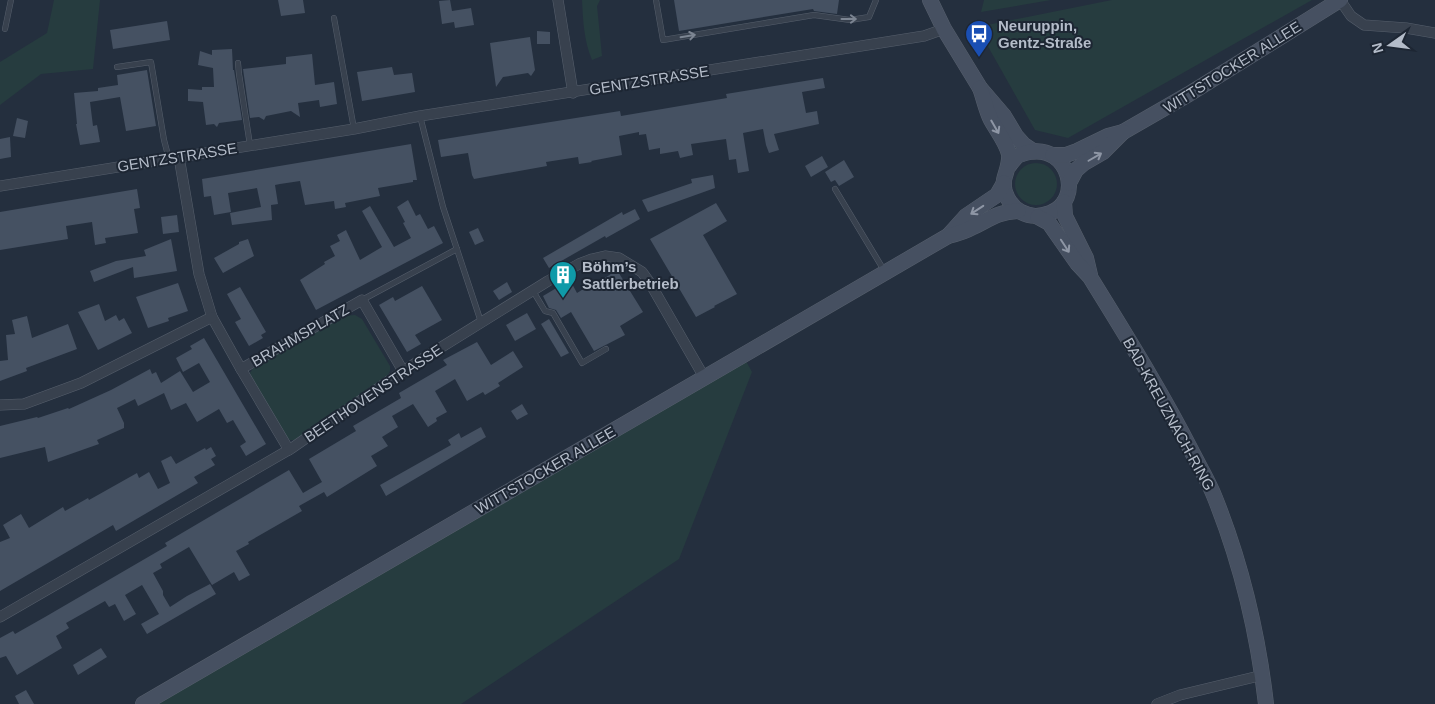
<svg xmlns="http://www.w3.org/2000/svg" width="1435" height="704" font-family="Arial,sans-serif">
<rect width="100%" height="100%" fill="#242f3e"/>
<g fill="#263c3f">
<path d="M54,0H100L93,69L41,74L0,105V62L47,33Z"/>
<path d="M582,0H600L597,6L602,56L592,60C584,41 583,21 582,0Z"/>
<path d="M984,0H1051L981,12Z"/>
<path d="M1112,0H1312L1068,138L1035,130L977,27Z"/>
<circle cx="1036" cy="184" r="21"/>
<path d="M355,315L362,319L390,366V371L388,375L295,440H290L286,437L252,380L250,373L254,367L345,316Z"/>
<path d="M746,361L752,372L679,559L461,704H155Z"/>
</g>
<g fill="#455162">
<path d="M278,0H303L305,13L281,16Z"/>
<path d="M450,0L452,11L471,8L474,25L455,28L454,22L442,24L439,1Z"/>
<path d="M674,0H839L837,14L814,11L813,9L679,31Z"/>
<path d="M167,21L170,40L113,49L110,30Z"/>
<path d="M537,31L550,32V44H537Z"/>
<path d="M530,37L535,70L531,76L528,73L503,77L496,87L490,43Z"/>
<path d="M232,49L233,70H234L242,120L219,123L217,127L214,124L206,125L203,102L188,101V89L202,90V87H214L213,68L198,65L200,51L212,55V50Z"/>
<path d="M312,54L315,85L334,82L337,104L320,107L319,100L298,103L300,117L291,111L266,116L264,120L259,117L250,118L243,69L286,64V57Z"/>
<path d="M392,67L394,75L412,73L415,92L362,101L357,72Z"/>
<path d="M147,70L156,126L126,131L120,97L90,102L93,126L97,125L100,142L80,145L76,124H77L74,93L98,91V88L118,85L117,75Z"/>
<path d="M823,78L825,88L802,92L806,113L817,111L819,124L774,134L779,150L769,153L766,145L763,129L743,133L749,171L738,173L736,159L729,160L726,139L691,144L693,155L680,158L678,151L660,154V148L649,150L646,134L639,135V132L619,136L622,155L591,161L592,162L579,164L578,157L546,162L547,166L474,179L472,175L468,153L441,157L438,140L620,111L621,116L727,98L726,94Z"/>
<path d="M17,118L28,121L25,138L13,136Z"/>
<path d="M10,137L11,157L0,159V139Z"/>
<path d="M411,144L417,180H413V182L378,188L380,196L345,203L346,207L335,209L334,201L305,205L300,181L280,184L275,185L278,204L271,205L272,220L232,225L230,213L261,207L257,188L228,193L231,212L214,215L211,196L204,197L202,179Z"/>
<path d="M822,156L828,167L811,177L805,166Z"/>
<path d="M844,160L854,177L839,186L835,180L831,182L825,172Z"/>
<path d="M713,175L715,188L648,212L642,200L692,183L691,179Z"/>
<path d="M137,189L140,208L134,209L138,233L105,238L106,243L95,245L92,222L66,226L68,239L0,250V212Z"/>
<path d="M408,200L416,216L420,214L428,229L434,226L443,243L316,310L300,280L325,264L324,262L335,256L330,246L340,241L337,235L346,230L360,260L382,247L362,211L370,206L394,247L411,238L403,223L405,222L397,207Z"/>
<path d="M716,203L727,221L703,235L737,294L714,306L715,307L696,317L650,239Z"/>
<path d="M635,209L640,219L606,238L605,236L549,268L543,258L622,212L623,215Z"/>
<path d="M177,215L179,232L163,234L161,217Z"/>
<path d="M478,228L484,241L475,245L469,232Z"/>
<path d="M171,239L177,271L134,278L133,267L94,282L90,271L116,261L146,256L144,250Z"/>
<path d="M248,239L254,256L223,273L214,258L239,244V242Z"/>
<path d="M617,270L643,312L620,326L625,335L594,351L571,312L561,318L556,310L549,308L543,296L570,280L577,293L593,283L594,285Z"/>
<path d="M507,282L512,292L499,300L493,291Z"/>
<path d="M178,283L188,311L168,318L169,321L148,328L136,297Z"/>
<path d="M422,286L442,320L415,335L421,344L407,352L379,305L393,297L395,301Z"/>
<path d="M240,287L266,332L261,335L263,338L249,346L235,322L241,319L227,294Z"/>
<path d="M99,304L105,321L116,315L119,321L124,318L132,333L98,350L78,312Z"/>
<path d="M527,313L536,329L515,341L506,325Z"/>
<path d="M27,316L32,338L68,324L77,349L26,368L27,371L0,381V361L8,360L6,335L15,334L12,320Z"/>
<path d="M549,319L569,353L561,357L541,324Z"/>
<path d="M204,338L266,444L246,456L240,446L246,442L233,420L227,423L219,409L197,422L186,403L171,410L164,393L138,406L135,399L117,408L124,423V428L97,440L99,444L48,462L45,447L0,458V426L37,417L38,418L68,408L69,409L111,390L150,369L152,374L156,372L161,383L180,371L193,392L210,382L199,363L183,372L176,358L192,349L190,346Z"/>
<path d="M477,342L491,365L513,351L523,367L498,383L500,386L485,395L483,392L467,401L455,379L435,391L447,412L436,418L437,421L428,427L413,404L392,416L398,427L382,437L388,446L371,456L377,466L327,497L324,492L299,506L302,511L248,542L249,544L236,551L250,575L239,581L234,572L212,585L189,547L160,564L162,568L153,573L163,591V595L170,607L187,596L210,584L216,594L147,634L141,624L159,614L142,585L125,595L136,614L124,621L115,604L109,607L105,601L66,623L69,628L56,636L62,648L17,675L6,656L0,658V638L13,631L15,634L45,617L167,546L165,543L289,470L303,493L322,482L309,459L356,431L353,426L401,398L399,393L447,365L443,360Z"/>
<path d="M522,404L528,414L517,420L511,411Z"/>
<path d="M481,427L486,437L386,496L380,485L451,445L448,440L459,433L461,438Z"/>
<path d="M211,447L216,456L211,459L215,465L194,477L198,483L116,531L113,525L0,591V542L10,538L3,525L21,514L29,528L63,507L65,511L88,498L89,500L137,473L139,478L149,472L158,489L170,483L161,461L171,456L176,464L205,448L206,450Z"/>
<path d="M101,648L107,657L78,675L73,665Z"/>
<path d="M26,690L34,704H19L15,696Z"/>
</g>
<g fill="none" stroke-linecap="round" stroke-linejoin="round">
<defs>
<g id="lane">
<path d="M656,0L663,40L814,15L850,20L869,17L876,0"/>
<path d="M334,18L354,129"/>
<path d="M5,29L11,0"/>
<path d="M238,63L239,74L250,145"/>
<path d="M117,67L151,62L164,140L169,159"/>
<path d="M420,116L443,207L481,322"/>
<path d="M835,189L885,272"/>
<path d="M533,291L545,311L553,313L582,363L606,349"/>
<path d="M362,300L457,249"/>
</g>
<g id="street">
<path d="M558,0L573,93"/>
<path d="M1340,0L1351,16L1364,25L1406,28L1435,33"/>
<path d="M179,157L199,274L212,317L241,369"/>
<path d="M0,186L354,129L420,116L924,36L944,29"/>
<path d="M0,405L24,404L81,383L212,317"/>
<path d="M289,450L241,369L362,300L403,371"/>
<path d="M0,617L292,448L403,371L548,281L579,264L592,259L605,256L619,258L642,272L650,283L704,377"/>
<path d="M1157,704L1180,695L1263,675"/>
</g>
<g id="secondary">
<path d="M930,0L944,29L980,88L1004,116L1016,136L1024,145L1033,151"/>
<path d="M980,88C984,99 986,110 991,120C997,131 1006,142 1009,154C1010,164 1006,171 1004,180C1002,192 1010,206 1021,212C1031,217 1039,217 1050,213C1084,200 1069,145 1030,152C1025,153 1020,154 1016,157C1014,160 1011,163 1009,166"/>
<path d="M1053,155H1066L1077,151L1108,136L1123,132L1189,94L1340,0"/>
<path d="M1069,183L1076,170L1084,163L1103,152L1123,132"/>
<path d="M1064,202L1065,216L1086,258L1090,275"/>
<path d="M1038,217L1049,223L1077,263L1090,277C1125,334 1161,391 1191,450C1199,466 1209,482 1215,498C1241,563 1258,635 1266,704"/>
<path d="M948,236L966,216L997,195L1004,183"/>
<path d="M143,704L948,236C956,234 964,232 971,228C989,220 996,212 1018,211"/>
</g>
</defs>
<use href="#lane" stroke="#565f6c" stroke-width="6"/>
<use href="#street" stroke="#565f6c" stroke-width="11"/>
<use href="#secondary" stroke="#565f6c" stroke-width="16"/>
<use href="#lane" stroke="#38414e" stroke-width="5"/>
<use href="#street" stroke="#38414e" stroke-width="10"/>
<use href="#secondary" stroke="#465061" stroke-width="15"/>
</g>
<defs><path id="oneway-shaft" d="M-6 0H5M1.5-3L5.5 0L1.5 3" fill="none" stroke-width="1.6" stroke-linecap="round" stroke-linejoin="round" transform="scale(1.25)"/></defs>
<g stroke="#7c8592">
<use href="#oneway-shaft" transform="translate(849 19)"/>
<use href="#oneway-shaft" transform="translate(688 36) rotate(-9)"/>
</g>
<g stroke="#8e96a5">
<use href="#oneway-shaft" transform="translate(995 127) rotate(60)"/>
<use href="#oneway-shaft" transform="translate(1095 157) rotate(-30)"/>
<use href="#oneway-shaft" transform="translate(977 210) rotate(147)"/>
<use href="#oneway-shaft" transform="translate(1065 246) rotate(57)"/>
</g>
<defs>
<symbol id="bus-pin" viewBox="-11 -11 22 30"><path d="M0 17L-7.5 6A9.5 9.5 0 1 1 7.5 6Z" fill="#1a4fb4" stroke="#1d2633"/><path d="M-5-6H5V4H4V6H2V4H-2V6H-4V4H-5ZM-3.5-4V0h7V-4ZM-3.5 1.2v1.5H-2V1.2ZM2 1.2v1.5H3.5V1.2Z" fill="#fff"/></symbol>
<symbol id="building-pin" viewBox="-11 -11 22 30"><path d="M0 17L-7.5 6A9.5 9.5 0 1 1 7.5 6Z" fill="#0f9aa8" stroke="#1d2633"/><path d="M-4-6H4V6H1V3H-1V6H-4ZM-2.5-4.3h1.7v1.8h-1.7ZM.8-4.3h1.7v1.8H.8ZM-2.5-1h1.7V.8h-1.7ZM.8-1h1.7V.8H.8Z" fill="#fff"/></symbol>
</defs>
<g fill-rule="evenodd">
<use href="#bus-pin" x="963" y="18" width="32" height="43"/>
<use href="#building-pin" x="547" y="259" width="32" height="43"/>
</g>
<g text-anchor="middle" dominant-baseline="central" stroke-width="4" stroke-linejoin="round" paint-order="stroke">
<g font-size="15" font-weight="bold" fill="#b4bcc9" stroke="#1d2633" text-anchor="start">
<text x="998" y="25">Neuruppin,<tspan x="998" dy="17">Gentz-Straße</tspan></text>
<text x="582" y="266">Böhm’s<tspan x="582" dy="17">Sattlerbetrieb</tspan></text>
</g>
<g font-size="15" fill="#b4bcc9" stroke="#1d2633">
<text transform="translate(1232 67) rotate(-32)">WITTSTOCKER ALLEE</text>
<text transform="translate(649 80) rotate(-9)">GENTZSTRASSE</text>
<text transform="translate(177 157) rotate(-9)">GENTZSTRASSE</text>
<text transform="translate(300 335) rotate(-30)">BRAHMSPLATZ</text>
<text transform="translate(373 393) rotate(-34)">BEETHOVENSTRASSE</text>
<text transform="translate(1169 414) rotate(61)">BAD-KREUZNACH-RING</text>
<text transform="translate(545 470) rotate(-30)">WITTSTOCKER ALLEE</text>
</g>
</g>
<g transform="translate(1390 45) rotate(256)" stroke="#1d2633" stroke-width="4" paint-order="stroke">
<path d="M0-4L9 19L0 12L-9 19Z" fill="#b4bcc9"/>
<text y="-8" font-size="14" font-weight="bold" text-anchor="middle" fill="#b4bcc9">N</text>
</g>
</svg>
